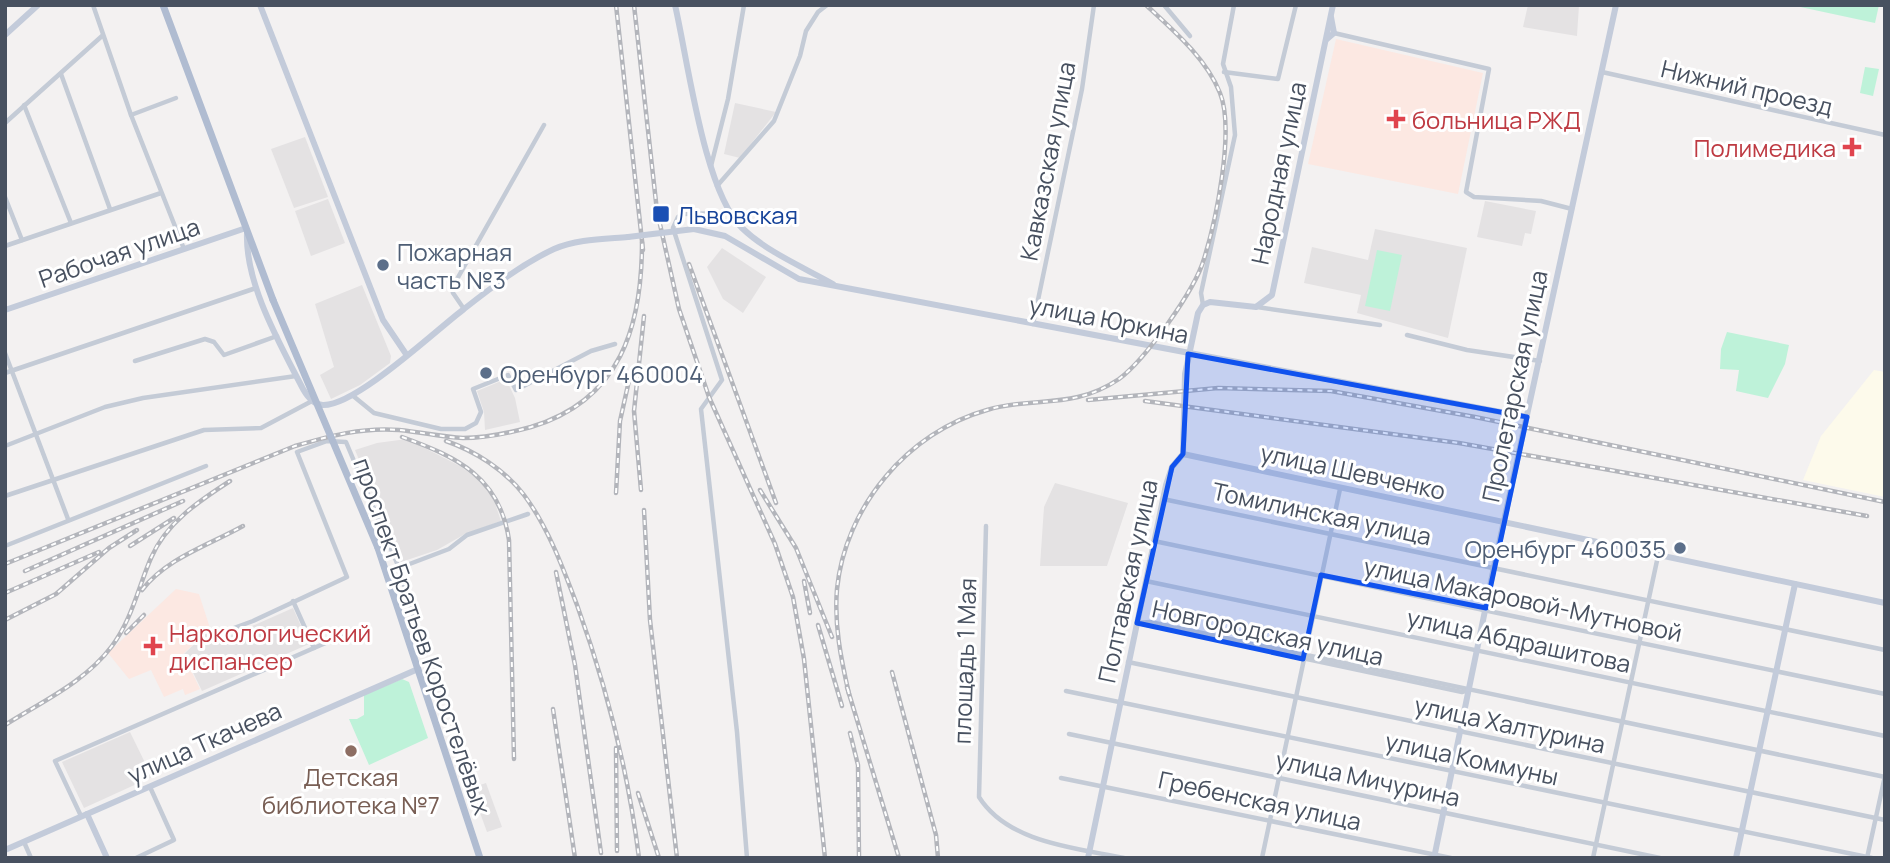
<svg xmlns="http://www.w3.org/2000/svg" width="1890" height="863" font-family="Manrope,sans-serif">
<rect width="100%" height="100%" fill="#f3f1f1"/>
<path fill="#fdfaeb" d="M1874,370L1885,372V497L1803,480L1821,436Z"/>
<g fill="#e4e2e3">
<path d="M1528,5H1579L1577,36L1523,27Z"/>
<path d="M735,103L776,112L740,158L724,154Z"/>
<path d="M305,137L328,197L294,208L271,149Z"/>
<path d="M328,199L345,243L311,256L295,211Z"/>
<path d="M1485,201L1536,211L1531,234L1525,233L1522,246L1477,237Z"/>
<path d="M1375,229L1467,248L1448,338L1357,313L1361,295L1304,283L1312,247L1368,260Z"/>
<path d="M722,248L766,277L743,313L723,299L707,267Z"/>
<path d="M362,285L391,356L390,363L360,385L331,399L320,375L334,367L315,304Z"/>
<path d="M506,379L515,398L520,422L485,430L484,412L477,391Z"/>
<path d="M407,439L460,466L490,488L501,521L465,534L437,550L401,562L355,450L377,443Z"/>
<path d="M1055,483L1128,503L1107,566H1040L1044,507Z"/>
<path d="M293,608L309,644L202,691L184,654L210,629L216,642Z"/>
<path d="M130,732L152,777L84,808L62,762Z"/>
<path d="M486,783L502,827L487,832L471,788Z"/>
</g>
<g fill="#fce8e2">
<path d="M1336,39L1483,73L1458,194L1308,164Z"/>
<path d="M176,589L199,594L210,628L183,654L200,689L185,695L183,689L164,697L151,670L129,679L108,653Z"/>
</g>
<g fill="#bef2d9">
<path d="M1791,5H1879L1875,23Z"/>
<path d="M1865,67L1879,69L1873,96L1860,93Z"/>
<path d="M1377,250L1402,255L1390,311L1365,306Z"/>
<path d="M1727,332L1789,345L1785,364L1768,398L1736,391L1739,370L1720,369L1721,349Z"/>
<path d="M402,679L409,682L428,738L369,765L349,719H357L364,715V695Z"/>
</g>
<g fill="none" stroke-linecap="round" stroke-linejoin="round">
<g stroke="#c4cbd6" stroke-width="4.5">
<path d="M93,5L131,115L184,249"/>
<path d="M1164,5L1190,36"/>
<path d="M1334,33L1489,69L1466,192L1474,197L1541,201L1572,209"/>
<path d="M1224,72L1278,79L1296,5"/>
<path d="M1602,72L1885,135"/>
<path d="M61,74L110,209"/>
<path d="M24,105L71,223"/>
<path d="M131,115L176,98"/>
<path d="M5,123L102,36"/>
<path d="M711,166L728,99L744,5"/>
<path d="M717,186L774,121L800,56L806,31L818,12L827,5"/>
<path d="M5,197L22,240"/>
<path d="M729,213L683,214L678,217L673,228L722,380L701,409L737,732L747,858"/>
<path d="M5,246L161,193"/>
<path d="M1203,305L1201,293L1235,135L1231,87L1223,64L1234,5"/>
<path d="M1257,307L1380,325"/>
<path d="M464,309L453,293L452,288L544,125"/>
<path d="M1033,324L1082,89L1094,5"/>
<path d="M1407,335L1467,350L1540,361"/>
<path d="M5,353L68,519"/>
<path d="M135,361L205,339L214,342L224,355L277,336"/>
<path d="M5,373L256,288"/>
<path d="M352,395L374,413L441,429H465L476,423L481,412L473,389L508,375L516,390L591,351L615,344"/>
<path d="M5,446L105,407L143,398L296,376"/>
<path d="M5,496L204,430L261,428L312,401"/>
<path d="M1163,499L1885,650"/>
<path d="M986,526L979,797C1008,843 1076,848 1124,858"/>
<path d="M1154,541L1885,694"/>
<path d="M5,546L206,466"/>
<path d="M399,568L449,549L467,535L528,514"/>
<path d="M1146,581L1885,736"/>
<path d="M1137,623L1150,622L1885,777"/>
<path d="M1138,623L1462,692L1468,690"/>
<path d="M223,632L253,621L347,577L297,452L327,441L346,442L399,568L418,630L410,644"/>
<path d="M314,648L356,630"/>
<path d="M1128,662L1885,820"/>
<path d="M1066,691L1872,858"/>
<path d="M1069,734L1660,858"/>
<path d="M1061,778L1451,858"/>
<path d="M81,816L55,761L314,648L293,601"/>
<path d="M24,842L31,858"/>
<path d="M136,858L174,840L150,787"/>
<path d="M1262,858L1340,489"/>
<path d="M1593,858L1658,556"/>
<path d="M1867,858L1885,776"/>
</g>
<g stroke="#c3cbda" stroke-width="6">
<path d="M260,5L383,320L406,354"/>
<path d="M675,5C688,61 704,191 742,228C767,252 803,267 833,284"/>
<path d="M5,35L38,5"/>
<path d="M1327,39L1334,33L1331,17"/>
<path d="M694,229L725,236L799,279L1527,417"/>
<path d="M247,233C245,284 280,344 303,389C307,396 313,405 323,405C356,406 436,330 464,309C492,287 522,264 554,249C576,239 604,239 628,237"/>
<path d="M5,310L246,228"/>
<path d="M1183,454L1885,603"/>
<path d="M87,814L107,858"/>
<path d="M5,850L418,669"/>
<path d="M1088,858L1166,485L1172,467L1183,454L1185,374L1198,313L1203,305L1210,302L1256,307L1272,295L1333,5"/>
<path d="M1434,858L1494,567L1616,5"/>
<path d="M1736,858L1795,584"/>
</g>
<g stroke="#b0bcd1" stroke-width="7">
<path d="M163,5L273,300"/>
<path d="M378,548L480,858"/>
</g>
<defs>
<g id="rail">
<path d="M616,5L643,250"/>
<path d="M634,5L657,211L679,309L709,397L775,544L793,597L804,659L825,858"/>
<path d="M689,264L776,503"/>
<path d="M1088,400L1218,388L1331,391L1475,417L1885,502"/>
<path d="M1145,401L1459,443L1867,516"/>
<path d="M402,437C458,457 500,478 509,540L514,759"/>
<path d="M446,441C475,451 505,470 524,495C548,527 563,568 577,605C607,688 628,770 639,858"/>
<path d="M641,490L634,411L644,316"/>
<path d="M760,490L796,548L832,637"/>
<path d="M616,493L620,421L630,376"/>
<path d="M644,510L650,620L677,858"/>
<path d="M130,546L174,518"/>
<path d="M5,564L295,446C330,436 362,427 399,430C421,432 442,437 463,438C487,438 509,433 531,427C621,400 642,326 642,242"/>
<path d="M25,571L183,501"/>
<path d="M556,572L575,665L601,853"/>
<path d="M804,581L810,613"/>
<path d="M142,590C167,558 209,545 243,526"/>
<path d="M5,593L99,552"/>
<path d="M5,620L56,594L109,548L137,530"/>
<path d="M818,625L842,706"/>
<path d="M126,633L144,615"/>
<path d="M892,672L936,835L938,858"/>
<path d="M847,687L899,858"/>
<path d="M849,694C841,659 834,625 837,589C845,507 908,432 987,410C1034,396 1073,410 1119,379C1145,360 1195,290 1204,259C1216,221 1235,130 1220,93C1206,58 1173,30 1146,5"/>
<path d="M553,709L575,858"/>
<path d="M5,725C43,701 85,682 112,646C132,619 138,588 151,558C166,523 199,501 230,481"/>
<path d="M850,733L858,765L859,858"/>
<path d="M616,748L617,851"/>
<path d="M638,793L659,858"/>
</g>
</defs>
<use href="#rail" stroke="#b3b5bb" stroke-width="4.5"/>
<use href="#rail" stroke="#fff" stroke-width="2" stroke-dasharray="5" stroke-linecap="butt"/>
<path stroke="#c3cbda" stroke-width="6" d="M628,237L694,229"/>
<path stroke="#b0bcd1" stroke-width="7" d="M273,300L378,548"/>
</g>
<path fill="#1052ee" fill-opacity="0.2" stroke="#1052ee" stroke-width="5" stroke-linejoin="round" d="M1188,354L1527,417L1486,608L1321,575L1303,659L1137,623L1172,467L1183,454Z"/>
<g fill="#e0444e" stroke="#fff" stroke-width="2.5">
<path d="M1392.5 108.5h7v7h7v7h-7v7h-7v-7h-7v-7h7z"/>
<path d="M1848.5 136.5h7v7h7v7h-7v7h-7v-7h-7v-7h7z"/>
<path d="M149.5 635.5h7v7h7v7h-7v7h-7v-7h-7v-7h7z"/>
</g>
<rect fill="#1a4fb4" stroke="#fff" stroke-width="2.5" x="652" y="205" width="18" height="18" rx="3.5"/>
<g fill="#5c6f8a" stroke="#fff" stroke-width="2.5">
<circle cx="383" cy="265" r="7"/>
<circle cx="486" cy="373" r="7"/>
<circle cx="1680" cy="548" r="7"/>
</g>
<circle fill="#8d6e63" stroke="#fff" stroke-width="2.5" cx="351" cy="751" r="7"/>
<g text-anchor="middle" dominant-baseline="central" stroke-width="6" stroke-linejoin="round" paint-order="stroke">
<g font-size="24" fill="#485160" stroke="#fff">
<text transform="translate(1747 87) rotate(13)">Нижний проезд</text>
<text transform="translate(1047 161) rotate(-79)">Кавказская улица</text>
<text transform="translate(1278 173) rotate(-78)">Народная улица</text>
<text transform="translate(119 252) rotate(-19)">Рабочая улица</text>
<text transform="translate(1109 319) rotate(11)">улица Юркина</text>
<text transform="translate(1514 386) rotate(-78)">Пролетарская улица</text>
<text transform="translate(1353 471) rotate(12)">улица Шевченко</text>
<text transform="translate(1322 513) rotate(12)">Томилинская улица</text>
<text transform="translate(1127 581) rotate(-78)">Полтавская улица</text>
<text transform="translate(1523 599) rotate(12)">улица Макаровой-Мутновой</text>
<text transform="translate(1268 632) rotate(12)">Новгородская улица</text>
<text transform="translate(423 636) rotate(71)">проспект Братьев Коростелёвых</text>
<text transform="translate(1519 640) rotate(12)">улица Абдрашитова</text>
<text transform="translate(964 661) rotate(-88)">площадь 1 Мая</text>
<text transform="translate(1510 724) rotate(12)">улица Халтурина</text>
<text transform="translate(204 742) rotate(-24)">улица Ткачева</text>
<text transform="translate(1472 758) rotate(12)">улица Коммуны</text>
<text transform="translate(1368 778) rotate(12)">улица Мичурина</text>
<text transform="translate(1260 800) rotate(12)">Гребенская улица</text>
</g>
<g font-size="24" fill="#be3a42" stroke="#fff" text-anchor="start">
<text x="1412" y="119">больница РЖД</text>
<text x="1836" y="147" text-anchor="end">Полимедика</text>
<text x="169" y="632">Наркологический<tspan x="169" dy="28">диспансер</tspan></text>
</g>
<g font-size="24" fill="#164399" stroke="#fff" text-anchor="start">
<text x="677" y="214">Львовская</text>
</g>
<g font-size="24" fill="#4e5e75" stroke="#fff" text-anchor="start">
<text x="397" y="251">Пожарная<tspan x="397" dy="28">часть №3</tspan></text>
<text x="500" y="373">Оренбург 460004</text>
<text x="1666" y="548" text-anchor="end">Оренбург 460035</text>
</g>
<g font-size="24" fill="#785e54" stroke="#fff">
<text x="351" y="776">Детская<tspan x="351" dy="28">библиотека №7</tspan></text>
</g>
</g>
<rect width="1890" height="863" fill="none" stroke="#485160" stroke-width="14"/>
</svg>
